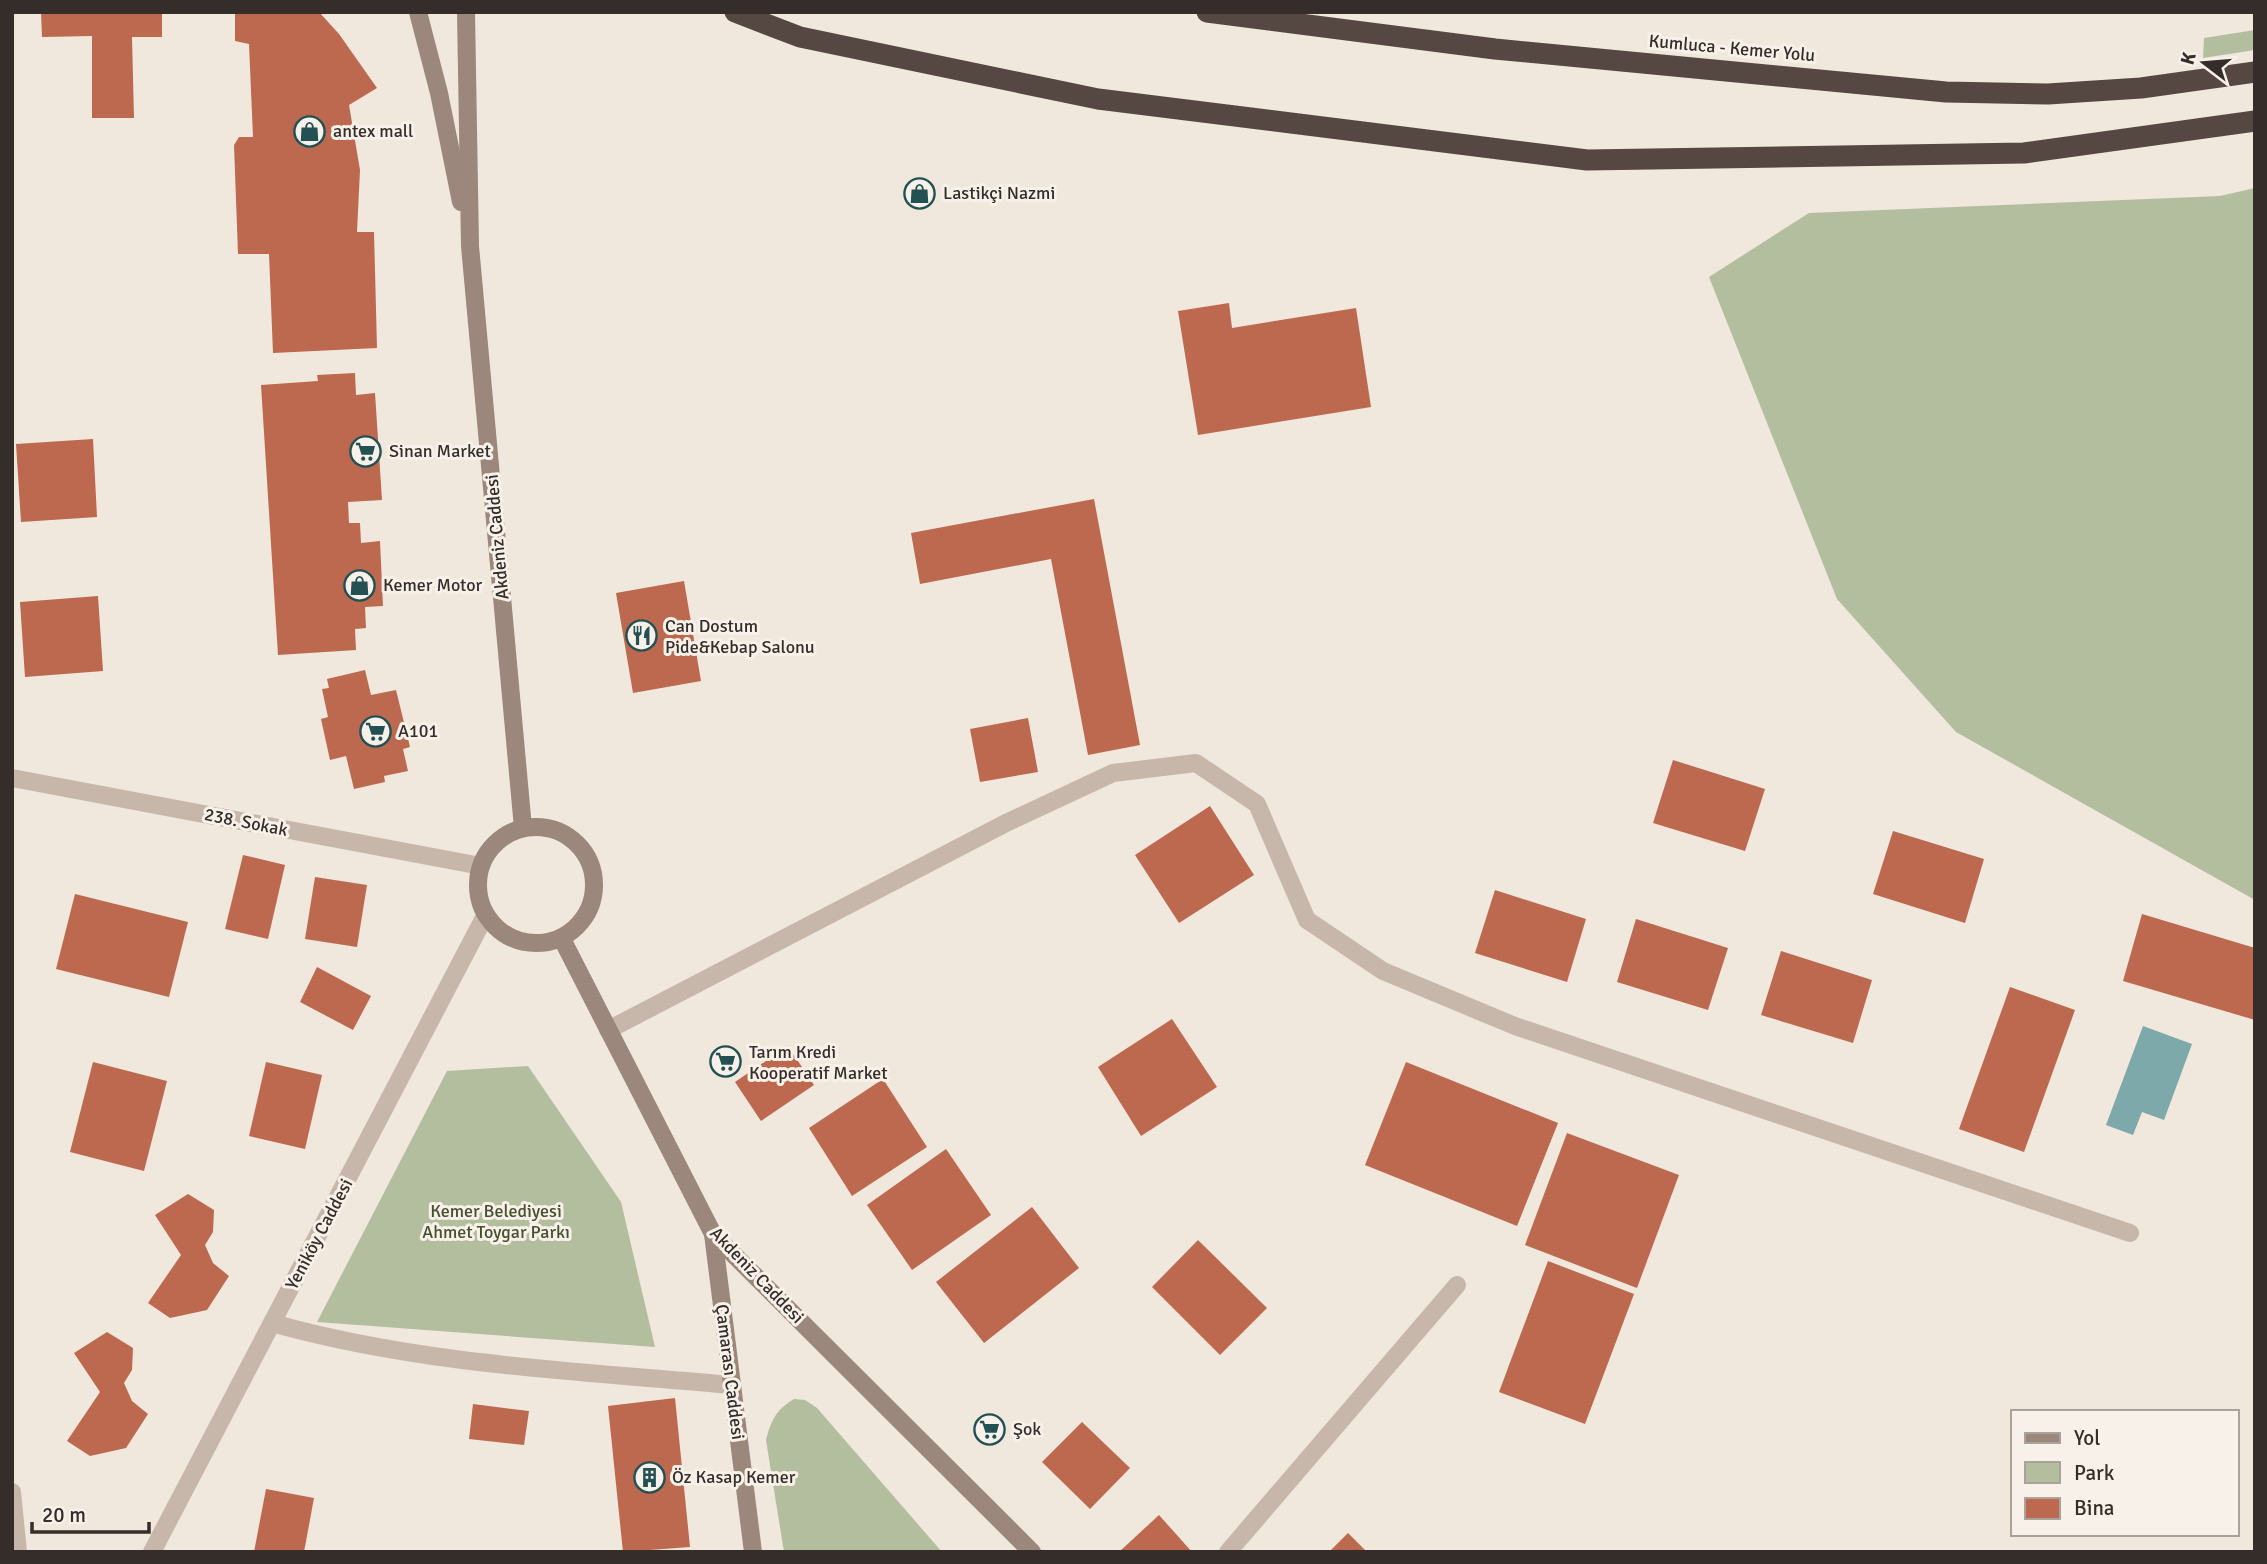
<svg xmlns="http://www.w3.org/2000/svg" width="2267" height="1564" font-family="Signika,sans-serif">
<rect width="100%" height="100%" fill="#f0e7dd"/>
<g fill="#b3be9e">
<path d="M2255,30V50L2203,58L2204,38Z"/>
<path d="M2255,188V900L1956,732L1837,599L1709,277L1809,213L2220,196Z"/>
<path d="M528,1066L621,1202L655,1347L317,1322L447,1071Z"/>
<path d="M794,1399L805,1400L817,1408L942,1552H784L766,1440C771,1420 776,1410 794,1399Z"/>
</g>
<path fill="#7ea9ab" d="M2143,1026L2192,1044L2164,1120L2142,1112L2133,1135L2106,1125Z"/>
<g fill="#bc694f">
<path d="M41,12H162V37H132L134,118H92V36L42,37Z"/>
<path d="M235,12H319L339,34L377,88L349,105L360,170L357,232H374L377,348L273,353L269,254H238L234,145L239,137H253L249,44L235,41Z"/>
<path d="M1229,303L1232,328L1356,308L1371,407L1198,435L1178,311Z"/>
<path d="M355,373L356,395L375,393L382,500L348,502L349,523H360L361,543L380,541L383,606L365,607L366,628L355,629L356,650L278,655L261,385L318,381L317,375Z"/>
<path d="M93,439L97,517L21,522L16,444Z"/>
<path d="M1094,499L1140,745L1088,755L1051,559L920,584L911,533Z"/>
<path d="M684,581L701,681L633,693L616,593Z"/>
<path d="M98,596L103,671L25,677L20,602Z"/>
<path d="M365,670L371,695L396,690L410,747L403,749L408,771L384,776L385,782L354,789L346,756L330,760L321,719L328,717L322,689L329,688L327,679Z"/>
<path d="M1028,718L1038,772L980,782L970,729Z"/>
<path d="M1673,760L1765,789L1745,851L1653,823Z"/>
<path d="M1210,806L1254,875L1179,923L1135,855Z"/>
<path d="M1893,831L1984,859L1965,923L1873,894Z"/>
<path d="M243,855L285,865L268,939L225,929Z"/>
<path d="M315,877L367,885L357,947L305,939Z"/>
<path d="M1495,890L1586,919L1567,982L1475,953Z"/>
<path d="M75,894L188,922L169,997L56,969Z"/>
<path d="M2142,914L2255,948V1020L2123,981Z"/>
<path d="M1636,919L1728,948L1708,1010L1617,982Z"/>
<path d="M1781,951L1872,980L1853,1043L1761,1015Z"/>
<path d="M317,967L371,996L353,1030L300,1002Z"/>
<path d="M2010,987L2075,1010L2024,1152L1959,1129Z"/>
<path d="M1172,1019L1217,1087L1141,1136L1098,1067Z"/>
<path d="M788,1046L814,1085L761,1121L735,1082Z"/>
<path d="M93,1062L167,1081L144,1171L70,1152Z"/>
<path d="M266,1062L322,1075L305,1149L249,1136Z"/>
<path d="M1406,1062L1558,1123L1517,1226L1365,1165Z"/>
<path d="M883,1079L927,1147L852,1196L809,1128Z"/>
<path d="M1567,1133L1679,1175L1637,1288L1525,1245Z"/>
<path d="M946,1149L991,1215L912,1270L867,1205Z"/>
<path d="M188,1194L214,1210L213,1232L205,1245L213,1263L229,1276L207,1310L170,1318L148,1303L181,1255L155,1215Z"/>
<path d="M1032,1207L1079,1268L984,1343L936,1282Z"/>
<path d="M1198,1240L1267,1308L1220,1355L1152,1287Z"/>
<path d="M1548,1261L1634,1294L1585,1424L1499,1392Z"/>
<path d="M107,1332L133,1348L132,1370L124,1383L132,1401L148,1414L126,1448L90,1456L67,1441L100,1392L74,1353Z"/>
<path d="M675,1398L690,1547L623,1552L608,1406Z"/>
<path d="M473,1404L529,1411L524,1445L469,1439Z"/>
<path d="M1082,1422L1130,1468L1090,1509L1042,1462Z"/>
<path d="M266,1489L314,1498L304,1552H254Z"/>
<path d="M1159,1515L1192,1552H1119Z"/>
<path d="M1348,1533L1367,1552H1329Z"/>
</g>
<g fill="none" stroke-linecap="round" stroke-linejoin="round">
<path stroke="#c7b7aa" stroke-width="18" d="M608,1030L1006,823L1113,773L1196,763L1257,804L1307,920L1383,971L1515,1026L2130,1233"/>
<g stroke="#c7b7aa" stroke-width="18">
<path d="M12,778L481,866"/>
<path d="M272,1323C422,1365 577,1371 732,1385"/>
<path d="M12,1492L18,1552"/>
<path d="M152,1552L485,916"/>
<path d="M1228,1552L1457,1285"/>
</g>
<g stroke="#9b877b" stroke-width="18">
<path d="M418,12L439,93L461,202"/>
<path d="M466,12L470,246L523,828"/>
<circle cx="536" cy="885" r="58"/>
<path d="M562,939L713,1234L1032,1552"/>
<path d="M713,1234L753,1552"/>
</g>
<g stroke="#554741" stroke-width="21">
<path d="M735,12L800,37L1098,99L1587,160L2024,153L2255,121"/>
<path d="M1207,12L1495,49L1946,92L2048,94L2141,88L2255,72"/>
</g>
</g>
<defs>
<symbol id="shop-ring" viewBox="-11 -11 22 22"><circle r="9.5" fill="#f8f1e9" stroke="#225053" stroke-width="1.5"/><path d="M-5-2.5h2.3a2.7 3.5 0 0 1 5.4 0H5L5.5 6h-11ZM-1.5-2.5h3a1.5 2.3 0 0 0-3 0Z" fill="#225053"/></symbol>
<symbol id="supermarket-ring" viewBox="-11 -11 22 22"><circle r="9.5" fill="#f8f1e9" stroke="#225053" stroke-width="1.5"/><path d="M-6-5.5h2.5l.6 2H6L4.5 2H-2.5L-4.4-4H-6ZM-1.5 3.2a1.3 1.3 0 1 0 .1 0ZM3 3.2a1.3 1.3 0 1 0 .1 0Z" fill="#225053"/></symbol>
<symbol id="restaurant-ring" viewBox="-11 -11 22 22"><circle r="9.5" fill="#f8f1e9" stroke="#225053" stroke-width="1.5"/><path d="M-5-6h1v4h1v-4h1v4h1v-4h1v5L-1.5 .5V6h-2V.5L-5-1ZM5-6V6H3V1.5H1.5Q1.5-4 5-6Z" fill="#225053"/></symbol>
<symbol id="building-ring" viewBox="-11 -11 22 22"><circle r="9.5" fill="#f8f1e9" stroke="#225053" stroke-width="1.5"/><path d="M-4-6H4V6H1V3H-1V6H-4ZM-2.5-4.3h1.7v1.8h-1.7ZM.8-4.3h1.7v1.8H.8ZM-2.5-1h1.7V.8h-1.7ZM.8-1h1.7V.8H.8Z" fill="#225053"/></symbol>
</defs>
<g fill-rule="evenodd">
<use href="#shop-ring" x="292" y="114" width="35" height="35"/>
<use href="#shop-ring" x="902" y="176" width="35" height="35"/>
<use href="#supermarket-ring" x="348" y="434" width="35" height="35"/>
<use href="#shop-ring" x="342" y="568" width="35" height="35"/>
<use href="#restaurant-ring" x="624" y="618" width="35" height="35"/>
<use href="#supermarket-ring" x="358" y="714" width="35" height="35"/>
<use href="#supermarket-ring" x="708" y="1044" width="35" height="35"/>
<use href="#supermarket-ring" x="972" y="1412" width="35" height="35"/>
<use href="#building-ring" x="632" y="1460" width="35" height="35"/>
</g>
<g text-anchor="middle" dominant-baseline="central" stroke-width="6" stroke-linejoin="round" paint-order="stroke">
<g font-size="18" fill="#352d29" stroke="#f8f1e9">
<text transform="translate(1732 48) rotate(5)">Kumluca - Kemer Yolu</text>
<text transform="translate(497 537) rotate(-95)">Akdeniz Caddesi</text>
<text transform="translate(246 822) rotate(11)">238. Sokak</text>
<text transform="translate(319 1234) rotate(-62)">Yeniköy Caddesi</text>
<text transform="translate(757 1275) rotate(46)">Akdeniz Caddesi</text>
<text transform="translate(730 1372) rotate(83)">Çamarası Caddesi</text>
</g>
<g font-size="18" fill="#352d29" stroke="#f8f1e9" text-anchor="start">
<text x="333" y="131">antex mall</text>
<text x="943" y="193">Lastikçi Nazmi</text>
<text x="389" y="451">Sinan Market</text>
<text x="383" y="585">Kemer Motor</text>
<text x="665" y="626">Can Dostum<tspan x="665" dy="21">Pide&amp;Kebap Salonu</tspan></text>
<text x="398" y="731">A101</text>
<text x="749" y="1052">Tarım Kredi<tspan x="749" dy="21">Kooperatif Market</tspan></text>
<text x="1013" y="1429">Şok</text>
<text x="672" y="1477">Öz Kasap Kemer</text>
</g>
<g font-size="18" fill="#45512e" stroke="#f8f1e9">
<text x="496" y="1211">Kemer Belediyesi<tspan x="496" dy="21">Ahmet Toygar Parkı</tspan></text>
</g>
</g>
<rect width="2267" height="1564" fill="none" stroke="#352d29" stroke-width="28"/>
<rect x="2011" y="1410" width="228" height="126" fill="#f8f1e9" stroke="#aaa39c" stroke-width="2"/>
<rect x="2025" y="1433" width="35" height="10" fill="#9b877b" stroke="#aaa39c" stroke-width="2"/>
<text x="2074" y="1445" font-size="21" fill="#352d29">Yol</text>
<rect x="2025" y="1462" width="35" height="21" fill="#b3be9e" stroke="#aaa39c" stroke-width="2"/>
<text x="2074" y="1480" font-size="21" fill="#352d29">Park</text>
<rect x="2025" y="1498" width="35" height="21" fill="#bc694f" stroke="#aaa39c" stroke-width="2"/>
<text x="2074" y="1515" font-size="21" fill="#352d29">Bina</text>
<g transform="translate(2204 63) rotate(286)" stroke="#f8f1e9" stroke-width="5" paint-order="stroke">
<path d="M0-5L12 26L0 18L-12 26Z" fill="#352d29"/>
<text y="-10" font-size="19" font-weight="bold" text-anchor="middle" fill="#352d29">K</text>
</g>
<path d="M32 1522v10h117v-10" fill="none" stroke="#352d29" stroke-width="3.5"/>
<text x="42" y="1522" font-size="21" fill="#352d29" stroke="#f8f1e9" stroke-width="5" paint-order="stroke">20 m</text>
</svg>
